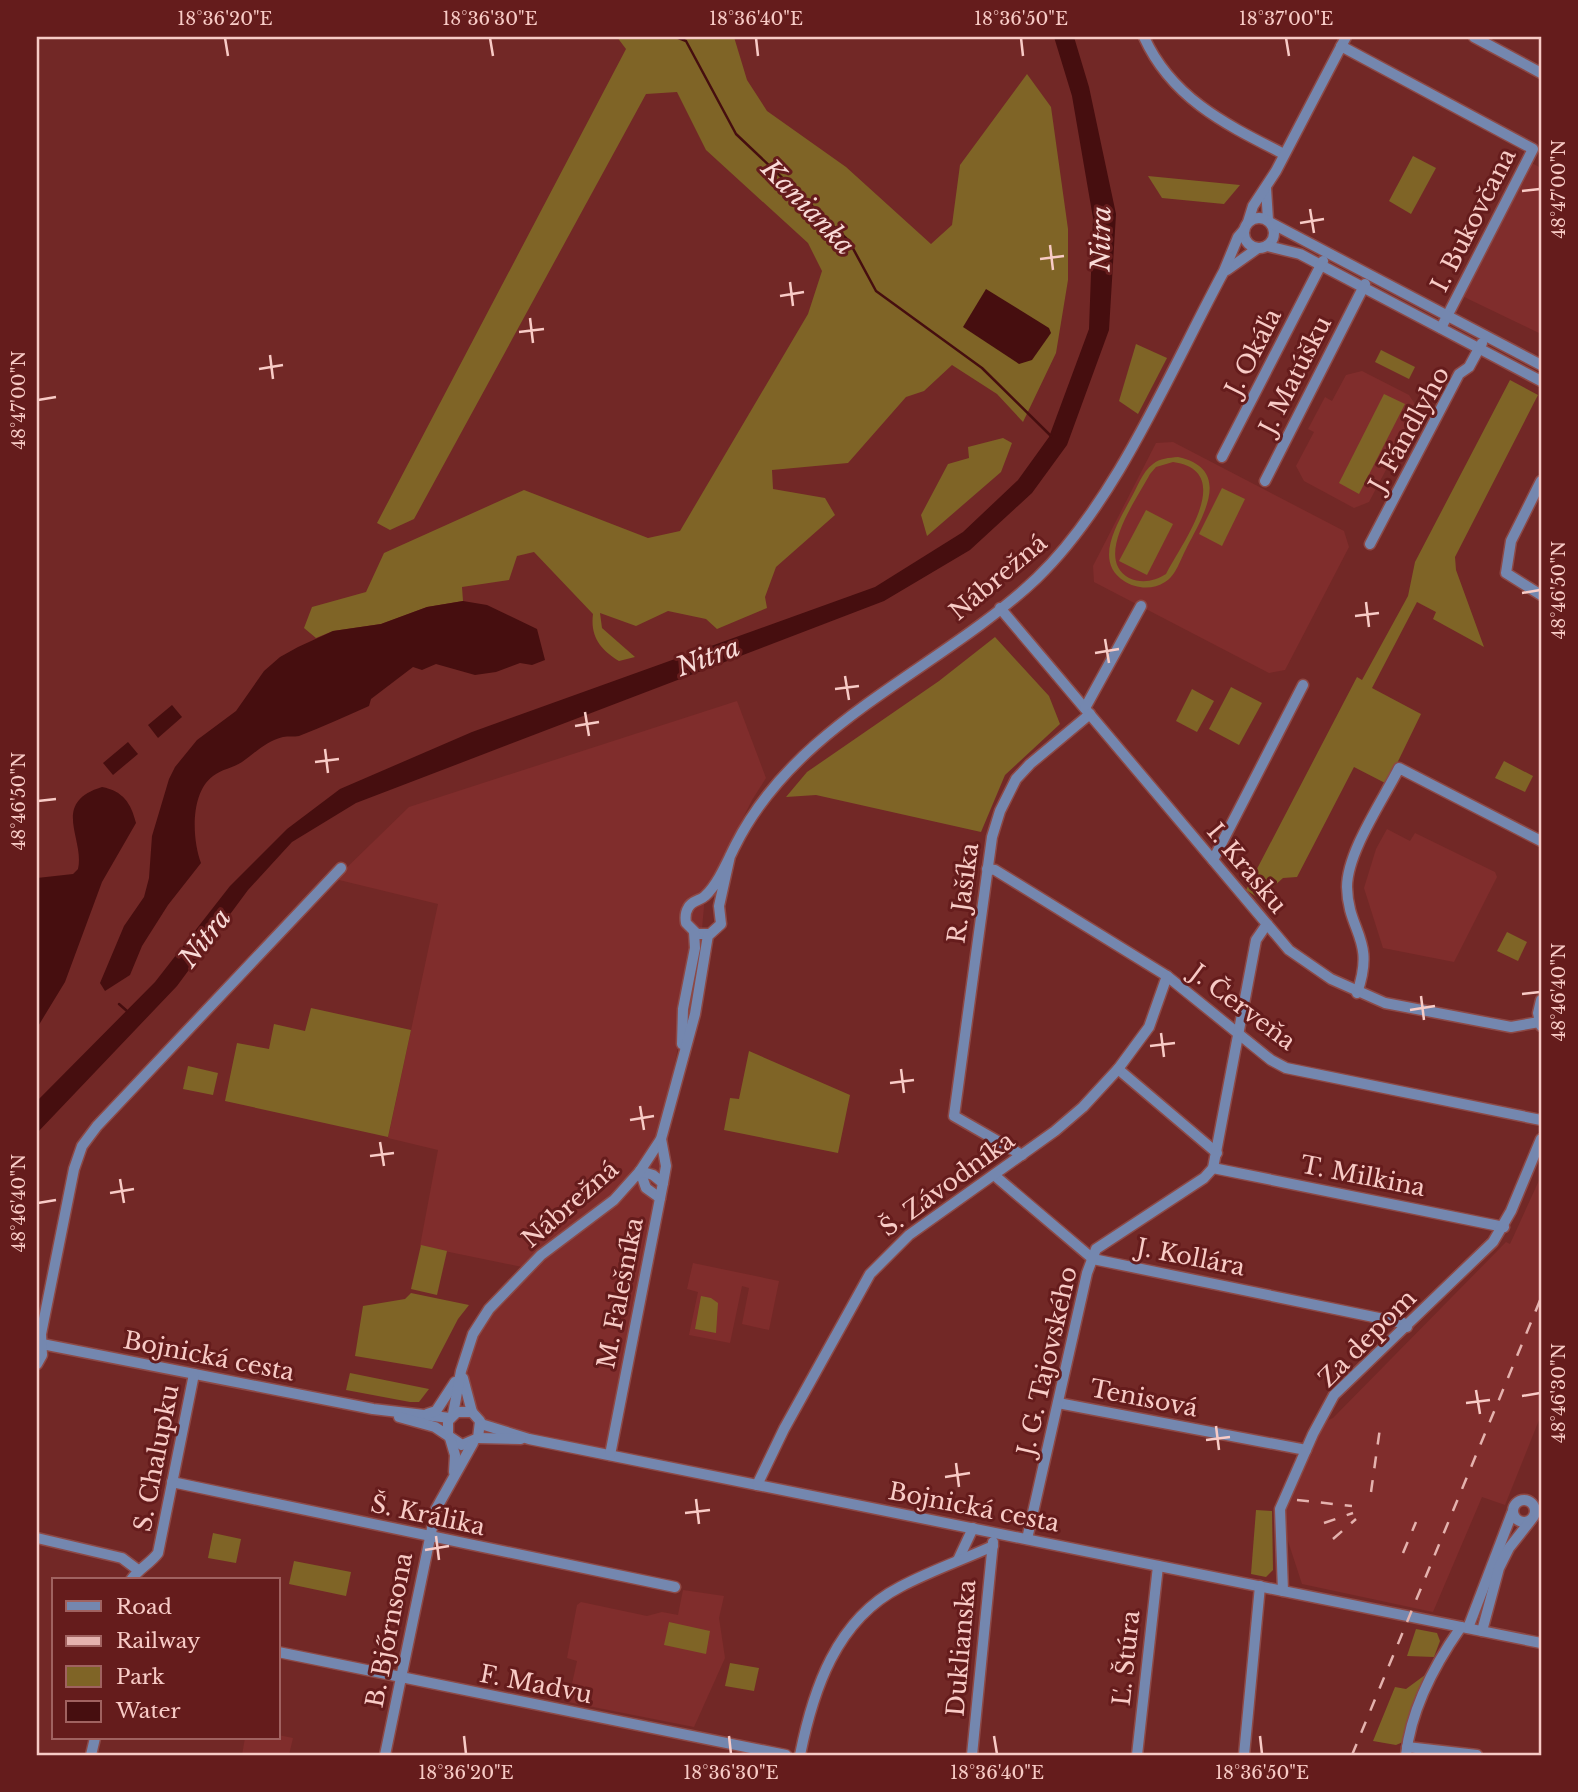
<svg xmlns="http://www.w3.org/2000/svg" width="1578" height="1792" font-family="'Libre Baskerville',serif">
<rect width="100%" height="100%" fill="#722826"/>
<g fill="#802d2c">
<path d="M1530,162L1541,168V328L1539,333L1460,295Z"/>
<path d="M1362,371L1409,395L1418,409L1369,502L1354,508L1304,481L1296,466L1314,432L1308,429L1325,397L1332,401L1346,375Z"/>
<path d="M1173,442L1344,531L1349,547L1285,670L1269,673L1094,582L1093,566L1156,443Z"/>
<path d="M737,701L766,778L752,800L705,895L702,929L659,1141L662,1171L609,1454L489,1428L474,1409L461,1383L477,1329L527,1268L420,1246L438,1150L388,1138L438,904L335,879L409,807Z"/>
<path d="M1387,829L1410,841L1415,833L1495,872L1497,877L1454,962L1383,948L1364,888L1376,849Z"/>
<path d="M1541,1176V1415L1505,1505L1482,1497L1433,1612L1302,1584L1286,1535V1507L1326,1421L1333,1418L1506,1242L1510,1244Z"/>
<path d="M693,1263L779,1281L769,1330L742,1324L749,1288L742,1286L730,1343L689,1335L698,1292L687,1289Z"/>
<path d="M683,1590L724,1596L719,1618L725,1658L694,1727L568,1702L577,1661L567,1658L577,1605L581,1602L647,1616L662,1612L678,1615Z"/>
<path d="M278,1735L293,1738L289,1755H242L245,1738H278Z"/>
</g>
<g fill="#7f6426" fill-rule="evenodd">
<path d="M617,37H734L747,80L767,111L846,167L931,244L952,225L960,165L1027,74L1051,107L1068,229V280L1056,353L1023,422L997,394L952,365L924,391L906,397L848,463L772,470L773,489L825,498L835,515L776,567L765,597L767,608L717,629L706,619L668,611L636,626L600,613L602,628L635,657L619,661C601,650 590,637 593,614L534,552L517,556L509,580L462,587L463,601L427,607L381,624L333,631L316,638L304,628L312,607L366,592L384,553L524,490L648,538L680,531L808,314L822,271L808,243L706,150L677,92L646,94L414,519L390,530L377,523L626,49Z"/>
<path d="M1413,156L1436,168L1411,214L1389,201Z"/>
<path d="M1148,176L1240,185L1224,204L1162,198Z"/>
<path d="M1136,344L1167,358L1138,414L1119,401Z"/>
<path d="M1381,350L1415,367L1409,379L1375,362Z"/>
<path d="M1510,380L1538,395L1455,557L1456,570L1484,647L1433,619L1436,612L1417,602L1372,688L1421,714L1387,784L1354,767L1297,877L1283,878L1260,899L1246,890L1357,677L1362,680L1408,596L1415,562Z"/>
<path d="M1384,394L1405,404L1359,494L1339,483Z"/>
<path d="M1003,438L1012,443L1001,472L927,536L921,515L948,464L969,458L968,447Z"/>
<path d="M1178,457C1233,469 1203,516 1187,547C1181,558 1176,576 1165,582C1153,590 1136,589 1124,581C1093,561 1118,523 1130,500C1137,488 1142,472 1153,464C1160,458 1169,458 1178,457ZM1173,462C1237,471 1182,543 1166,574C1155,581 1142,584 1129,578C1093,558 1137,499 1150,474L1156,467Z"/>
<path d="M1222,488L1245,499L1222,546L1199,534Z"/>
<path d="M1146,510L1173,524L1147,575L1119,561Z"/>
<path d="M995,637L1049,696L1060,724L1005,775L981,832L816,795L786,797L807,772L939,681Z"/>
<path d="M1231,687L1262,703L1239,745L1209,729Z"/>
<path d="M1192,689L1214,701L1197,732L1176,721Z"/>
<path d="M1504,761L1533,776L1525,792L1495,778Z"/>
<path d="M1507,932L1527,942L1518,961L1497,951Z"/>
<path d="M311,1008L411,1030L388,1137L225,1101L237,1043L269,1049L274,1024L305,1031Z"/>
<path d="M749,1051L850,1095L838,1153L724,1130L730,1098L739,1099Z"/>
<path d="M188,1066L218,1073L213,1095L183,1089Z"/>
<path d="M421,1245L447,1251L437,1295L411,1289Z"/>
<path d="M411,1293L469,1305L458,1319L432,1369L355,1356L363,1306L405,1299Z"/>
<path d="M701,1296L711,1298L718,1303L716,1333L695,1329Z"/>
<path d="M350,1373L429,1389L419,1402H410L346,1390Z"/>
<path d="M1256,1510L1272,1511L1273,1570L1266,1577L1251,1574Z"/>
<path d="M213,1533L241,1539L236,1563L208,1558Z"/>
<path d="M294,1561L351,1572L346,1596L289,1584Z"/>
<path d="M669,1622L710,1631L706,1654L664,1645Z"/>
<path d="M1416,1629L1437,1633L1440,1641L1434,1657L1407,1656Z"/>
<path d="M730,1663L759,1668L754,1691L725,1686Z"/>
<path d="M1425,1675L1416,1695L1403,1742L1396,1745L1373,1741L1395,1687L1406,1689Z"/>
</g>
<g fill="#460e0f">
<path d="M1054,37H1074L1089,87L1116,214L1109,330L1067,445L1032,493L970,550L884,601L356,803L292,842L248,890L177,986L37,1133V1101L155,982L230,886L287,829L340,789L472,732L875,587L963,532L1018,480L1049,437L1089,329L1093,218L1072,96Z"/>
<path d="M986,289L1049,328L1051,333L1032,360L1019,364L963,327Z"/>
<path d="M463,601L487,605L537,629L545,660L532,665L520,663L496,672L475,675L436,664L422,670L413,667L371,699L369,706C346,716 322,727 299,736C294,737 288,736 283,737C266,741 255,753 242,762C233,768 222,769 213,776C190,793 192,839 201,863L168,905L142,946L130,975L105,991L100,983L124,926L144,897L149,878L152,836L169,779L175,767L197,740L236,711L264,671L280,657L298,647L333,631L381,624L427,607Z"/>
<path d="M172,705L182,717L158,738L148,725Z"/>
<path d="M128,742L138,754L113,775L103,763Z"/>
<path d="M102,787C123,791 131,803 136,823L102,882L65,982L37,1028V878L73,874L78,869C85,839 50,803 102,787Z"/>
</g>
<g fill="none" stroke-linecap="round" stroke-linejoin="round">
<g stroke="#460e0f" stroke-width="2.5">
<path d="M676,37L686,41L736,134L849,241L876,291L982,368L1051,436"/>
<path d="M119,1004L127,1011"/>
</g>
<defs>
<g id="minor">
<path d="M1144,37C1172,99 1227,125 1284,154"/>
<path d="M1474,37L1541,73"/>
<path d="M1341,46L1533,149L1441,328"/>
<path d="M1266,188L1268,220"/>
<circle cx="1259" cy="233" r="15"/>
<path d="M1248,222L1253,206L1276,171L1346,37"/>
<path d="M1271,223L1541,365"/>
<path d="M1267,246L1300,254L1541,381"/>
<path d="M1227,270L1258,248"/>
<path d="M1222,457L1323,261"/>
<path d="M1265,481L1365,284"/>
<path d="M1541,481L1511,541L1506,573L1541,595"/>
<path d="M1370,544L1459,374L1469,367L1482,343"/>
<path d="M1000,608L1289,950L1331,979L1385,1003L1511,1027L1539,1022"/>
<path d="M1085,708L1141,606"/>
<path d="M730,856L719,906L721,924L710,934H697L686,923C685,917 685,913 688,908C692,900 700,901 705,896C718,884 727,862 735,846C797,721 940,670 1037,578C1117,501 1171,369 1224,271L1238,237L1244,230"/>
<path d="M1213,860L1303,685"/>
<path d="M987,869L995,870L1167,976L1271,1060L1286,1068L1541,1120"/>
<path d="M1357,993C1376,938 1348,933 1347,887C1347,852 1383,800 1399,768L1541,841"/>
<path d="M1541,1000L1538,1013L1541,1026"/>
<path d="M682,1044L683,1009L695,948L694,932"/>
<path d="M1118,1069L1217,1153"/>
<path d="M1022,1155L954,1116L992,837L1000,811L1016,779L1030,764L1090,714"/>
<path d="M1213,1168L1504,1227"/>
<path d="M640,1171L646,1188L660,1198"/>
<path d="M640,1171L653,1175L663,1183"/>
<path d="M994,1175L1093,1259L1403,1323L1407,1327"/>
<path d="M37,1343L373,1409L450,1418"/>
<path d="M37,1364L42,1355L41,1334L74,1169L82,1146L97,1126L341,868"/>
<path d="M463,1378L472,1412"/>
<path d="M1058,1403L1306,1450"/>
<path d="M427,1414L436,1411L455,1382"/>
<path d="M453,1414L461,1371L473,1334L489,1309L541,1255L614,1200L640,1171L661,1139L695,1014L708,935"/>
<path d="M399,1417L435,1427L462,1445L478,1438L480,1421L472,1412H457L448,1421V1434"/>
<path d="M481,1424L529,1439L1541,1643"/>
<path d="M450,1438L455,1455L454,1472"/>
<path d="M478,1438L521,1439"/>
<path d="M610,1455L663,1183L666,1166L661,1139"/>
<path d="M172,1482L675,1587"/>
<path d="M757,1485L784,1429L870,1274L909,1235L1055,1131L1083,1107L1118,1069L1149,1027L1167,976"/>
<circle cx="1524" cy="1511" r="11"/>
<path d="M37,1538L122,1558L138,1570"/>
<path d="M1027,1539L1087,1273L1096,1249L1204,1178L1213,1168L1256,940L1267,924"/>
<path d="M958,1560L973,1528"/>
<path d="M131,1580C139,1568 150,1564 158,1553L194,1374"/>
<path d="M1283,1591L1280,1509L1313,1434L1334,1395L1493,1242L1511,1211L1541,1139"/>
<path d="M1468,1628L1512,1513"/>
<path d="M1482,1631L1499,1568L1509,1548L1531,1520"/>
<path d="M278,1652L786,1755"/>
<path d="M1407,1747L1477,1755"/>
<path d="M91,1755L95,1738"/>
<path d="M385,1755L436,1509L473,1443"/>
<path d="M800,1755C813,1690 836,1620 900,1587C930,1571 962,1560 993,1546"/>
<path d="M972,1755L993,1542"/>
<path d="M1137,1755L1158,1566"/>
<path d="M1244,1755L1260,1586"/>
<path d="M1406,1755C1411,1709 1435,1664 1461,1627"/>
</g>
</defs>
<use href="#minor" stroke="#8d4946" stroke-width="13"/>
<use href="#minor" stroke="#7487af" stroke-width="10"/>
<g stroke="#e4b2ae" stroke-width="2.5" stroke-dasharray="12 12" stroke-linecap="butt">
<path d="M1371,1492L1380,1428"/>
<path d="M1297,1500L1352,1506"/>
<path d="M1324,1523L1353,1513"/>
<path d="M1333,1539L1356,1519"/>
<path d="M1403,1553L1416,1522"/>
<path d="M1352,1755L1541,1298"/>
</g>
</g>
<path fill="none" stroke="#f8cbc6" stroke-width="2.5" d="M225,38L228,56M490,38L493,56M756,38L758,56M1021,38L1023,56M1286,38L1289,56M1522,191L1540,189M1310,209L1314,233M1300,223L1324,219M1050,245L1053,270M1040,259L1064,256M790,282L793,306M780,296L804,292M530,318L533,343M519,332L544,329M270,355L273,379M259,369L283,365M38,400L56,397M1522,593L1540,590M1366,602L1369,627M1355,616L1379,613M1105,639L1109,663M1095,653L1119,649M845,676L849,700M835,689L859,686M585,712L589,736M575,726L599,722M325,749L328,773M315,762L339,759M38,801L56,799M1522,994L1540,992M1421,996L1424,1020M1410,1010L1435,1006M1161,1033L1164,1057M1150,1046L1175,1043M901,1069L904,1093M890,1083L914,1080M640,1106L644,1130M630,1120L654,1116M380,1142L384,1166M370,1156L394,1153M120,1179L124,1203M110,1193L134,1189M38,1203L56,1200M1476,1390L1480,1414M1522,1396L1540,1393M1466,1403L1490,1400M1216,1426L1219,1450M1206,1440L1230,1437M956,1463L959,1487M945,1477L970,1473M696,1499L699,1524M685,1513L710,1510M436,1536L439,1560M425,1550L449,1546M464,1736L466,1754M729,1736L731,1754M994,1736L997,1754M1260,1736L1262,1754"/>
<g text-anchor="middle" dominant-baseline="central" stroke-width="6" stroke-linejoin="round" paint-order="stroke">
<g font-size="24" fill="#f8cbc6" stroke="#651c1c">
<text transform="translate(1473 220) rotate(-63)">I. Bukovčana</text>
<text transform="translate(1253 352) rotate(-63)">J. Okáľa</text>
<text transform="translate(1295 375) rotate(-63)">J. Matúšku</text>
<text transform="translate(1409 429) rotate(-61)">J. Fándlyho</text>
<text transform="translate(998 577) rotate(-40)">Nábrežná</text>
<text transform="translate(1247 868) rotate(50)">I. Krasku</text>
<text transform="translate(963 893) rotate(-82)">R. Jašíka</text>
<text transform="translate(1243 1007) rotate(37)">J. Červeňa</text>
<text transform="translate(1363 1176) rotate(11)">T. Milkina</text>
<text transform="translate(947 1184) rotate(-36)">Š. Závodníka</text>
<text transform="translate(570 1204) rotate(-41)">Nábrežná</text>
<text transform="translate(1191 1257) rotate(11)">J. Kollára</text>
<text transform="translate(620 1293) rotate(-79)">M. Falešníka</text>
<text transform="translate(1367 1338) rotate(-45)">Za depom</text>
<text transform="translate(209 1356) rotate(11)">Bojnická cesta</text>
<text transform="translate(1047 1361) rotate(-77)">J. G. Tajovského</text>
<text transform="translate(1144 1398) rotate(11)">Tenisová</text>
<text transform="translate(156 1458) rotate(-79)">S. Chalupku</text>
<text transform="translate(974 1507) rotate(11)">Bojnická cesta</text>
<text transform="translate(428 1515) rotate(12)">Š. Králika</text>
<text transform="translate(389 1630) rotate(-79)">B. Bjőrnsona</text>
<text transform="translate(961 1648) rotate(-85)">Duklianska</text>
<text transform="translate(1126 1658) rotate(-84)">Ľ. Štúra</text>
<text transform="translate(536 1684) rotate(11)">F. Madvu</text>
</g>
<g font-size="26" font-style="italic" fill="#f9dbd8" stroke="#651c1c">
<text transform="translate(808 207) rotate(46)">Kanianka</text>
<text transform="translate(1101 239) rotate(-89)">Nitra</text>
<text transform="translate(708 657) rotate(-20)">Nitra</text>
<text transform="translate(205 938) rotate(-52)">Nitra</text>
</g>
</g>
<rect width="1578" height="1792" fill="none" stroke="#651c1c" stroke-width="77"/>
<rect x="52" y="1578" width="228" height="161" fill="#651c1c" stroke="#a06260" stroke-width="2"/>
<rect x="66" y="1601" width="35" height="10" fill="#7487af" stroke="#a06260" stroke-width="2"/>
<text x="116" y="1614" font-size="21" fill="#f8cbc6">Road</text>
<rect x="66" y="1636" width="35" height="10" fill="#e4b2ae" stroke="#a06260" stroke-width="2"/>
<text x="116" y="1648" font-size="21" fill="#f8cbc6">Railway</text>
<rect x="66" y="1666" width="35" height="21" fill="#7f6426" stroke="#a06260" stroke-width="2"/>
<text x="116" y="1684" font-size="21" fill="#f8cbc6">Park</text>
<rect x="66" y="1701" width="35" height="21" fill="#460e0f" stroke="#a06260" stroke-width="2"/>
<text x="116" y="1718" font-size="21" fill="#f8cbc6">Water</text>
<rect x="38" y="38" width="1502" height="1716" fill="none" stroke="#f8cbc6" stroke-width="2.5"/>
<g font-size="18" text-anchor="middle" fill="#f8cbc6">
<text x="225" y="25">18°36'20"E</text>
<text x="490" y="25">18°36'30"E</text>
<text x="756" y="25">18°36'40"E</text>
<text x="1021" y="25">18°36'50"E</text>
<text x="1286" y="25">18°37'00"E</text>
<text transform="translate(1559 189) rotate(-90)" y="6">48°47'00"N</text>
<text transform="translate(19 400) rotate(-90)" y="6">48°47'00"N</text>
<text transform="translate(1559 590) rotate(-90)" y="6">48°46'50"N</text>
<text transform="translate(19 801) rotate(-90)" y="6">48°46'50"N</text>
<text transform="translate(1559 992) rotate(-90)" y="6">48°46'40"N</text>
<text transform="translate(19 1203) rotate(-90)" y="6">48°46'40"N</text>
<text transform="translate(1559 1393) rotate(-90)" y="6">48°46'30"N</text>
<text x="466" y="1779">18°36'20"E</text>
<text x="731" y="1779">18°36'30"E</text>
<text x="997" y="1779">18°36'40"E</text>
<text x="1262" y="1779">18°36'50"E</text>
</g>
</svg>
